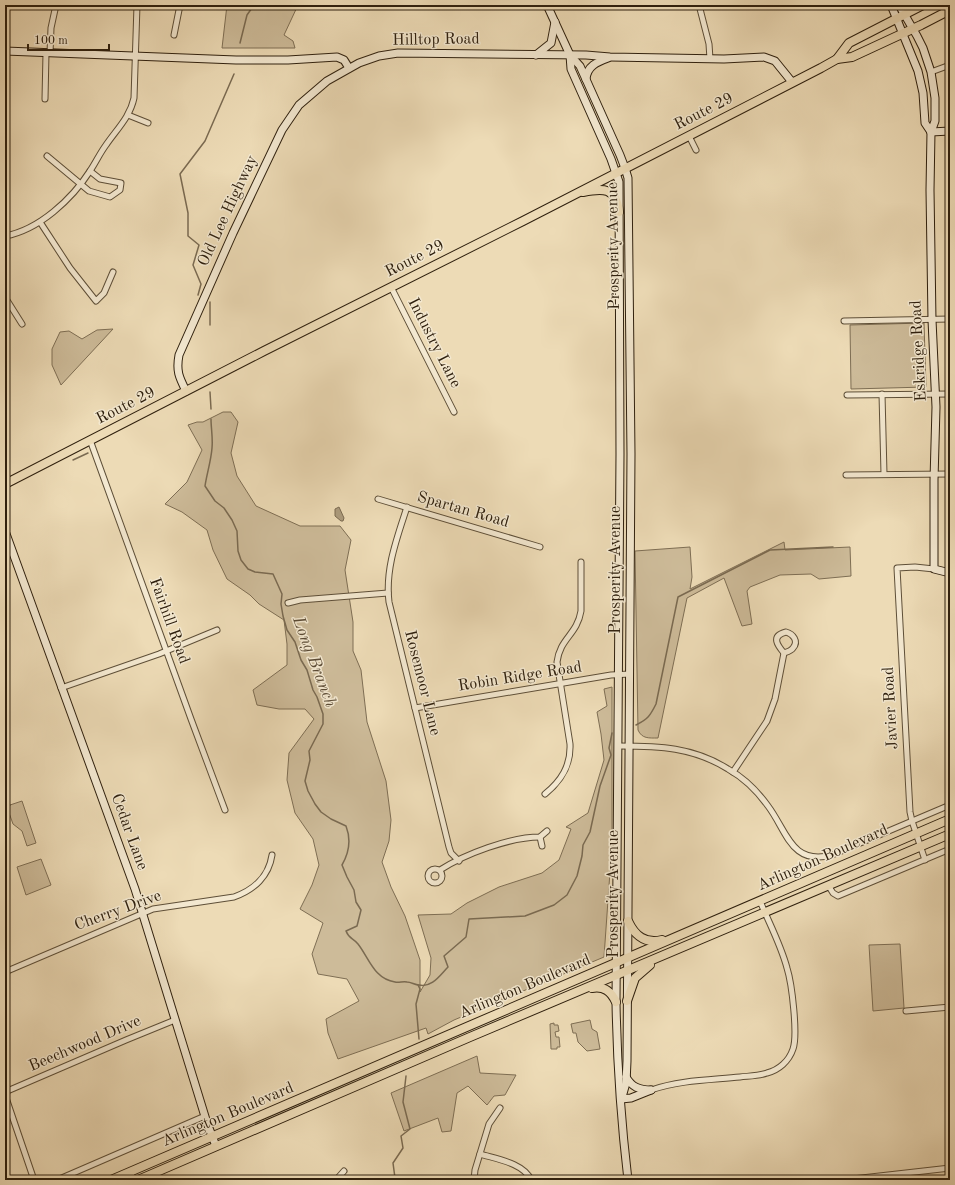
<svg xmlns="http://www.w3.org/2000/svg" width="955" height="1185" font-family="'Old Standard TT',serif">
<rect width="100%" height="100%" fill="#eddbb6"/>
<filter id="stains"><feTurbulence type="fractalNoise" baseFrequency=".005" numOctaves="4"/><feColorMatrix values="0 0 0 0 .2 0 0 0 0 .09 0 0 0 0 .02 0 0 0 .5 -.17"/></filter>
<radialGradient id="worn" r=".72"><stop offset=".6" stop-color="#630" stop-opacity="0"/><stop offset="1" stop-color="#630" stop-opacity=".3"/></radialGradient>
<g fill="#cdbb99" stroke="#7e6e54">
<path d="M227,5H298L284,35L293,41L295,48H222Z"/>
<path d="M924,323L926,387L851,389L850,325Z"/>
<path d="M113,329L61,385L52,365V349L60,332L69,331L82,339L97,330Z"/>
<path d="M223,412H231L238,422L231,453L237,476L256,506L300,526H340L351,540L345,570L353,622V651L361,670L367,722L386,781L391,820L389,841L382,862L391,887L405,916L420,960V992L430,975L431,958L418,915L451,914L467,903L499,887L542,873L559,860L571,829L566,827L588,813L604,760L601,734L597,712L607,706L604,689L612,687V843L604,957L454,1020L428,1034L426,1028L338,1059L328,1033L326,1019L359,1001L347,979L318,974L312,954L323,923L300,909L312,885L319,865L313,839L295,813L287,780L289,753L314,719L305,709H279L257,705L253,690L287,665V644L284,620L259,604L250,595L227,579L213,550L207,530L182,512L165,504L187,482L202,450L188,425L197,422H203Z"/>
<path d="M784,542L785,550L850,547L851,576L819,579L811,574L780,575L750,587L747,591L752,624L742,626L724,578L687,598L658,738C649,738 642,739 638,730L635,551L690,547L692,577L690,589Z"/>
<path d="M22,801L36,843L27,846L22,831L13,824L8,810L10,805Z"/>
<path d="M41,859L51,885L26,895L17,867Z"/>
<path d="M900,944L904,1008L873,1011L869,945Z"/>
<path d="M590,1020L592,1029L597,1032L600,1049L587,1051L578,1042L576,1033H573L571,1024Z"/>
<path d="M554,1023V1025H558L559,1031L555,1032L556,1037H559L560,1047H557V1049H551L550,1024Z"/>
<path d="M477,1056L480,1073L516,1075L505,1095L494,1096L487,1105L468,1086L457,1093L451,1131L442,1132L438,1118L404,1131L391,1093Z"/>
</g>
<path fill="#ac9b7d" stroke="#7a6a51" d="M339,507L344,518L343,521H341L335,516V509Z"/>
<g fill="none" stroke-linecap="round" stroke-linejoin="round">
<g stroke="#7a6a51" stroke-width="1.5">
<path d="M240,43L247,15L254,5"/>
<path d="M198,295L201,284L193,265L199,245L188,236V213L180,174L205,141L234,74"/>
<path d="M210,325V302"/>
<path d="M210,392L211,409"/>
<path d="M211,419C211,428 213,438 212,448C211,461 207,473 205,486L215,501L224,508L232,520L237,531L238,551L241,560L248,569L255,572L273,574L282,594L281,604L283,616L287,630L295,642L301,660L307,670L313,690L317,697L323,714V724L309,751L310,760L305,781L308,791L315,804L321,812L331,819L346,826C351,839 349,853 342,865L347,877L354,890L356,902L361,910L357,926L346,931C349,939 353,938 358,944C369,958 374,979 395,982C399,983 403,981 407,982C411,982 415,985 419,985C432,988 440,975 448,967L444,956L466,937L469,919L525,916L554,905L567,895L577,876L582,856L583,845L590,832L600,786L611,755L609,748L612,733"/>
<path d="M73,460L88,453"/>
<path d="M636,725C648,719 650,716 656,704L678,597L770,550L833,547"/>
<path d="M418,985L420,989L416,1004L419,1039"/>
<path d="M394,1180L395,1178L393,1163L403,1148L401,1136L410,1129L403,1102L406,1076"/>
</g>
<defs>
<g id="street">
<path d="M699,5L709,44L710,59"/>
<path d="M174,35L180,5"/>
<path d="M50,53L51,28L56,5"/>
<path d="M931,72L950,65"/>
<path d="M45,99L46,53"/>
<path d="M128,115L148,123"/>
<path d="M689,136L696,150"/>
<path d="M47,156L89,191L110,197L120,190L121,183L100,179L90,171"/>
<path d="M40,222L70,268L96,301L104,293L113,272"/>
<path d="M5,236C39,230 72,199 90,171C96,162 100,153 106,145C117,129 130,117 134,98L137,5"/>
<path d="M391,287L454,412"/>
<path d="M5,297L22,324"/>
<path d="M844,321L950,319"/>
<path d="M882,394L884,474"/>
<path d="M847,395L950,394"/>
<path d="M90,440L191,719L225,810"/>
<path d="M846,475L950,474"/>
<path d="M378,499L540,547"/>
<path d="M407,507C397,538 385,569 389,602L449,847L451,853L459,861"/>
<path d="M288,603L300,600L388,593"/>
<path d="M786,632C793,634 799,641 793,648C791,651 787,652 784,653C778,646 770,636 786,632Z"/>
<path d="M61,688L159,654L217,630"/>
<path d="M415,708L611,675L630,674"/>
<path d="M619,746C659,746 693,747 728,769C744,778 758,792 768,806C787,831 791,866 832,855L950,805"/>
<path d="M733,772L767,721L775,699L784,653"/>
<path d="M545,794C561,781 571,766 570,744L557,662C560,638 577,635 581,611V562"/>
<path d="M540,837L542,846"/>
<path d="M925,860L912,821L910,812L897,568L915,567L934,569"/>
<circle cx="435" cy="876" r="7"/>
<path d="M440,870C465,854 510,837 540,837L547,831"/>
<path d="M828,885L833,893L838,896L950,849"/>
<path d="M5,972L153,909L234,897C254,890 269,876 272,855"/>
<path d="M906,1011L950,1007"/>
<path d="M651,1090C680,1080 710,1080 740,1077C749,1076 759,1076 767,1073C779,1070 789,1061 793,1049C798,1035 792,984 787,968C781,945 769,923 760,901"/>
<path d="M5,1092L126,1040L175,1020"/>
<path d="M5,1095L34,1180"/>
<path d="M480,1154C496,1159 524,1163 531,1180"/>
<path d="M130,1172L134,1180"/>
<path d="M57,1180L205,1116"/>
<path d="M336,1180L344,1171"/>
<path d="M474,1180L475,1170L489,1124L500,1108"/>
<path d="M844,1180L950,1168"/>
</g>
<g id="secondary">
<path d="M547,5L570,55L580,66L620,155L625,168L628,178L631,454L627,1061L626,1083L622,1097"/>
<path d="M891,5L918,71L923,93L925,123L931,132"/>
<path d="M899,5L917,36L923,48L931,72L935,98V121L931,132L930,190L932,320L936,407L934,480V569L950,573"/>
<path d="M5,51L236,60H288L337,57L344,60L349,68"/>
<path d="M536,55L551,43L555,22"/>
<path d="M570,55L571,69L611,159L619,182L620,454L616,1002C617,1062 621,1121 628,1180"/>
<path d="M586,79C587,66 597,62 608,58"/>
<path d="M931,132L950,131"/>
<path d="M186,391C179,377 176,371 179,355L233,233L282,130L299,105L327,81L359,63L379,56L398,53L586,55L610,57L724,59L764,57L775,61L792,82"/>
<path d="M5,531L135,889L207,1123L216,1146"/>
<path d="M626,1077C632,1087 639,1090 651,1090"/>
<path d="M621,1099L631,1098L651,1090"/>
</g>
<g id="primary">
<path d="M837,59L852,57L921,25L950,10"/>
<path d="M583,192C603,188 616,187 619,212"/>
<path d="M5,484L264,351L523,221L821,68L837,59L849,43L923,5"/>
<path d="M628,921C635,936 645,944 662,940"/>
<path d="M592,988C604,986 611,991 616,1002"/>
<path d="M627,1001L635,978L650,965"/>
<path d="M111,1180L950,819"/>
<path d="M138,1180L470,1037L950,834"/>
</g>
</defs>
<use href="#street" stroke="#5e4f38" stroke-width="7"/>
<use href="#secondary" stroke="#2f200e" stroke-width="9"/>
<use href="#primary" stroke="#2f200e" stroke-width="10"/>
<use href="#street" stroke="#f3e8d0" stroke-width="5"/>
<use href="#secondary" stroke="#f3e8d0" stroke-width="7"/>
<use href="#primary" stroke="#eddbb6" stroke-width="8"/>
</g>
<g text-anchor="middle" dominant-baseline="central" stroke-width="3" stroke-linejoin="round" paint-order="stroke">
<g font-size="16" fill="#2f200e" stroke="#f3e8d0">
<text transform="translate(436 40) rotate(-1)">Hilltop Road</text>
<text transform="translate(704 112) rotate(-27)">Route 29</text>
<text transform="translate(228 211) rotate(-65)">Old Lee Highway</text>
<text transform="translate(614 246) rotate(-91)">Prosperity Avenue</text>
<text transform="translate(415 259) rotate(-27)">Route 29</text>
<text transform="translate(434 343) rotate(63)">Industry Lane</text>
<text transform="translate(919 351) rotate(-93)">Eskridge Road</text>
<text transform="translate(126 406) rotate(-27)">Route 29</text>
<text transform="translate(463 510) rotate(16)">Spartan Road</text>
<text transform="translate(616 570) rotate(-90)">Prosperity Avenue</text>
<text transform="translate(169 621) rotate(70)">Fairhill Road</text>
<text transform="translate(520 677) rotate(-9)">Robin Ridge Road</text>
<text transform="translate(422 683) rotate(76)">Rosemoor Lane</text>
<text transform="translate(891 708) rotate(-93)">Javier Road</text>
<text transform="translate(129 832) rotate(70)">Cedar Lane</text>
<text transform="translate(823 858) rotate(-24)">Arlington Boulevard</text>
<text transform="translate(614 894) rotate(-90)">Prosperity Avenue</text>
<text transform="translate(118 911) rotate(-20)">Cherry Drive</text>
<text transform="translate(525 987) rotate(-23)">Arlington Boulevard</text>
<text transform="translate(85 1044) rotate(-23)">Beechwood Drive</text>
<text transform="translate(228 1115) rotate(-23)">Arlington Boulevard</text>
</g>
<g font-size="17" font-style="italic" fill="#5b4b35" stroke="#f3e8d0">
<text transform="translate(314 662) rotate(69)">Long Branch</text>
</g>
</g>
<rect width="955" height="1185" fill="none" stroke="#eddbb6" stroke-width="20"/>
<rect x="6" y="6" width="943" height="1173" fill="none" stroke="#2f200e" stroke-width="2"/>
<rect x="10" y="10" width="935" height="1165" fill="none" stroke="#2f200e"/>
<path d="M28 44v6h81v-6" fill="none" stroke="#2f200e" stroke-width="2"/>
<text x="34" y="44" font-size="12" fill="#2f200e" stroke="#f3e8d0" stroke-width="3" paint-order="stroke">100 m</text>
<rect width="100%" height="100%" filter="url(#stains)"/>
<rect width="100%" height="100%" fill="url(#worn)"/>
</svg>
